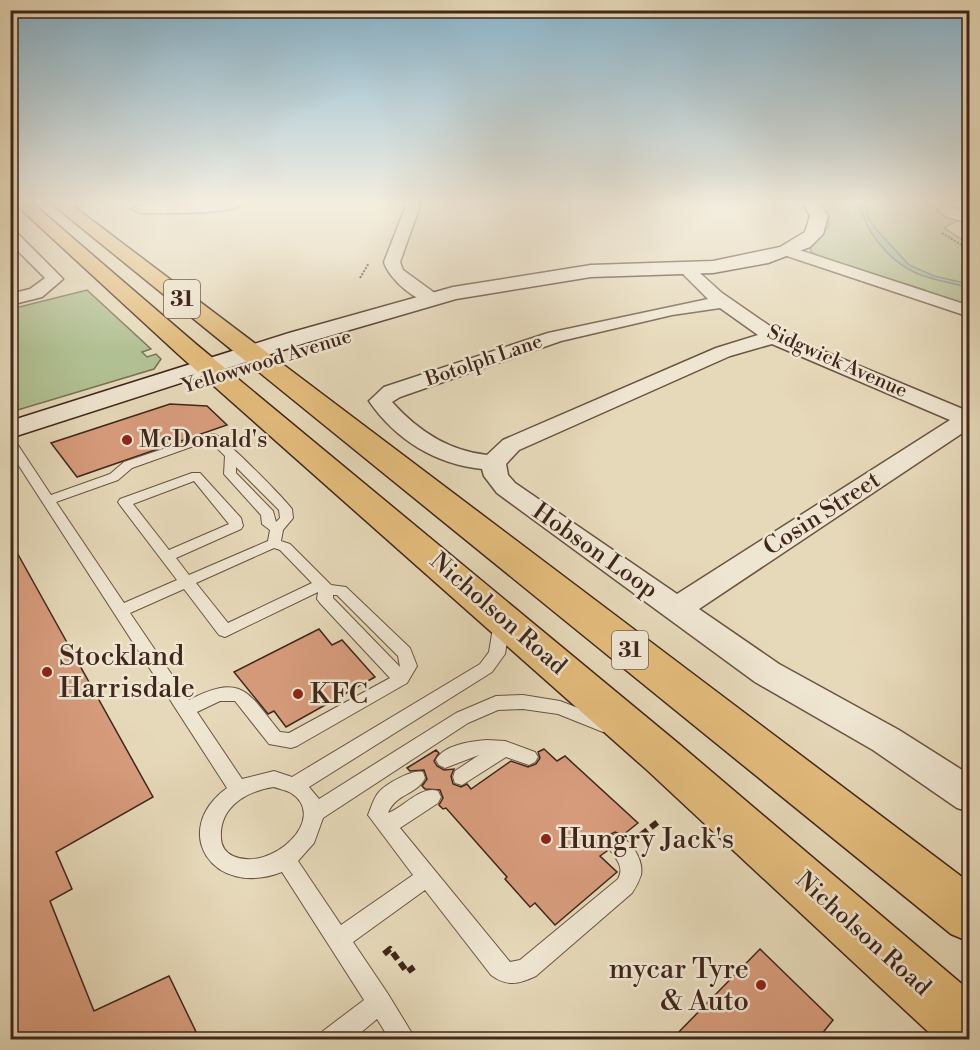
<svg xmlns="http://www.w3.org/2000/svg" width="980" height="1050" font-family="'Libre Bodoni',serif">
<rect width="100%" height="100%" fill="#e6d9b9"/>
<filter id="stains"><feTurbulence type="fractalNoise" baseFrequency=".00333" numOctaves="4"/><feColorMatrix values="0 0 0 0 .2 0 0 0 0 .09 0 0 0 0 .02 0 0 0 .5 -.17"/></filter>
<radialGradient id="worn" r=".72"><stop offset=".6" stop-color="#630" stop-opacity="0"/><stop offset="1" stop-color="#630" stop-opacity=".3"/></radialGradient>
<g fill="#b1c092" stroke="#787356" stroke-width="1.5">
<path d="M820,203H926L960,219L944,228L969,244V308L932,296L925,290L821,258L811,252L810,246L829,226L827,213Z"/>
<path d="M87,290L151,349L142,352L147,357L156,354L161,359L154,369L11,412V309Z"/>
</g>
<path fill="#96baac" stroke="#747f72" stroke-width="1.5" d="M860,203H866L868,217L875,228L909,265L934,276L969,284V287C951,283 931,280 914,272C889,260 864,231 860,203Z"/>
<g fill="#d79c7c" stroke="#40261b" stroke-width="1.5">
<path d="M170,404L207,406L227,425L77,477L51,443Z"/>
<path d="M10,540L153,797L56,852L72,889L50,901L94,1011L169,976L200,1040H10Z"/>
<path d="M319,629L332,645L342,640L375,677L286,727L274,711L268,714L234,672Z"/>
<path d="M544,749L557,761L565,756L638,823L623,835L615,832L607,836L604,842L607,851L600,856L617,872L555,925L535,903L530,907L505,879L507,877L446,808L443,809L439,805L443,798L440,790L425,789L422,786L427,779L424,770L410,771L407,768L436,750L439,753L434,761L437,766L444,770L454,769L451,776L453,784L461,787L467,784L471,789L511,761L528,767L536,764L540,758L538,752Z"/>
<path d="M760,949L833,1020L817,1040H671Z"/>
</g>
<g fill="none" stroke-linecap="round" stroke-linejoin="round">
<defs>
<g id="lane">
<path d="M214,434C225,438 282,496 292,509L293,518L283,530L281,541L290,544L331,585L346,587L410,648L417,666L407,683L297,746L291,748L269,744L235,701H220L197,712L242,779L274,771L292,777L480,664L489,652L494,622L497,618H507L510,622L505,654L492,672L309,787L319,799L456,713L496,696L523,695L560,701L609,720L612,725L609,730L603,732L558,714L523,709L498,710L468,723L323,818L314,843L298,861L341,925L413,875L368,815C371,808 374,797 379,792C386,784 412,769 423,772L425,778C417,795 396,793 388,813C403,808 421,785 438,791L441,797L438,803L400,828L510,962L520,960L618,879C626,864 612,856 606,843L609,837L616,834C630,839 644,859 641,875C639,881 636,887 632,893L536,976C519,984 507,987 491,975L425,890L353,942L388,994L416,1040H390L377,1019L352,1040H320L323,1031L364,1000L282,872C212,899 169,830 227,788L10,452V439H14L51,495L110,474L124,462L199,437ZM205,442H211L225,456L224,474L261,515L262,524L270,530L268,541L189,575L176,558L241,529L243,526L241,518L200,473H192L120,499L118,502L120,505L177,580L124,603L56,502L118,480L132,468ZM236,467L279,510L280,518L276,522L273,511L236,473ZM194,481L229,524L169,550L133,504ZM274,548L280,550L312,583L228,623L196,583ZM184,589L219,635L225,637L318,592L317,599L320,603L390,678L289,733L280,732C248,693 243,672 189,700L130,613ZM333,595H337L398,656L400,667L333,598ZM274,787C279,789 286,790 291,793C330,818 271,873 233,856C226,853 221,846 221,838C219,807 246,791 274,787Z"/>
<path d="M487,740L505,741L535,752L538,757L535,762L529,765L506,757L462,785L455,783L453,777L455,771L479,755L445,768L439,765L436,760C443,745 472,741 487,740Z"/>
</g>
<g id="street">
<path d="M246,203C234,215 160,213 140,213L133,209L140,205Z"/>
<path d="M407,203H421L400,262L403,270L436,294L439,298L436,302C419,306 388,278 384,262Z"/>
<path d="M930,203C948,202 953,210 970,214V223L947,217Z"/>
<path d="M10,230L15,231L63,279L42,297L10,305V294L30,289L45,278L10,243Z"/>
<path d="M787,246L970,306V317L781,254L779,251L781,248Z"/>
<path d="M685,263L691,265L722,293L780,333L970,412V428L699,609L779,664L899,730L970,775V812L957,808L873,750L755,682L497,493L484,476L482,469C435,464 396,440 369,401L384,387L548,333L708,299L677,268ZM720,308L758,335L716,348L503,440L487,455C449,451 418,431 392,402L400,397L561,341L672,315ZM772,344L950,420L677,594L515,483L508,475L506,464L519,450L730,356Z"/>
</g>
<path id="secondary" d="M803,203H819L828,216L823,234L810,247L768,263L713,273L591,277L456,299L305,343L10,438V421L289,333L453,287L591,265L713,261L780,247L805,232L810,216Z"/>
<g id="primary">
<path d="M14,203H32L197,345L679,744L970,991V1040H937L647,770L179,355Z"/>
<path d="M51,203H69L970,883V942L951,934Z"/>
</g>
</defs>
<use href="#lane" stroke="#6a5342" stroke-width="2"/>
<use href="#street" stroke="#6a5342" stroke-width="3"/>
<use href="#secondary" stroke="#40261b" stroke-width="3"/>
<use href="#primary" stroke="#40261b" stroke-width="3"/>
<g stroke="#40261b" stroke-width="2" stroke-dasharray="2 1.5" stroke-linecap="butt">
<path d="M903,203L916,206"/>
<path d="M942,233L970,250"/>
<path d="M360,278L369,263"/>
</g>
<g stroke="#40261b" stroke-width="6" stroke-dasharray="8 4.5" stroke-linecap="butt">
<path d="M641,835L659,821"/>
<path d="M384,954L390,949L407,972L414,967"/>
</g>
<use href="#lane" fill="#efe6d2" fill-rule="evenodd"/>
<use href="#street" fill="#efe6d2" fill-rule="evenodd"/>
<use href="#secondary" fill="#efe6d2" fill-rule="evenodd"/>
<use href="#primary" fill="#e3bc7c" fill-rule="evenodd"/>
</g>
<linearGradient id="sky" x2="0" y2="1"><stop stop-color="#87b6d0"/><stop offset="0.58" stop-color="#f4eee0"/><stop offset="1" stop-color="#f4eee0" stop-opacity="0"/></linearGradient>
<rect width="980" height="350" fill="url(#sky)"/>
<g fill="#8f2418" stroke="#efe6d2" stroke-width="2">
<circle cx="127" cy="440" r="6"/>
<circle cx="47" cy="672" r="6"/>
<circle cx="298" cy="694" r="6"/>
<circle cx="546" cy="839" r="6"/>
<circle cx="761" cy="985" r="6"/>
</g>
<g text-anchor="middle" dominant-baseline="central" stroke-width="5" stroke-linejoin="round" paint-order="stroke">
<g font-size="20" fill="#40261b" stroke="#efe6d2">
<text transform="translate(484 361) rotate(-19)">Botolph Lane</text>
<text transform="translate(267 362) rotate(-17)">Yellowwood Avenue</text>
<text transform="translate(837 362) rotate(24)">Sidgwick Avenue</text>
</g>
<g fill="#efe6d2" stroke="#746052" stroke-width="1.5">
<rect x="164" y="280" width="36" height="38" rx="4.5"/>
<rect x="612" y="631" width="36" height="38" rx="4.5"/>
</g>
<g font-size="22" font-weight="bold" fill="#40261b">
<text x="182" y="299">31</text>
<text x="630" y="650">31</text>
</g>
<g font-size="24" fill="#40261b" stroke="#efe6d2" text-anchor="start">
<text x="139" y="440">McDonald's</text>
</g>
<g font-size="24" fill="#40261b" stroke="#efe6d2">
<text transform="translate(822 514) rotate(-33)">Cosin Street</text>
<text transform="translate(595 551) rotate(35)">Hobson Loop</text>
<text transform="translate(498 614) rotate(41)">Nicholson Road</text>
<text transform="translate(863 934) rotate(42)">Nicholson Road</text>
</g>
<g font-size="28" fill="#40261b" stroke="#efe6d2" text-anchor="start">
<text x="59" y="656">Stockland<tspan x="59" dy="32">Harrisdale</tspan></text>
<text x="310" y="694">KFC</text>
<text x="558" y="839">Hungry Jack's</text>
<text x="749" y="969" text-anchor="end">mycar Tyre<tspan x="749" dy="32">&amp; Auto</tspan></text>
</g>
</g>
<rect width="980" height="1050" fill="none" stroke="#e6d9b9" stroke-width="36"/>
<rect x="12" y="12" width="956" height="1026" fill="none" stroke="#40261b" stroke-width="3"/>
<rect x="18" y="18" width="944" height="1014" fill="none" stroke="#40261b" stroke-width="1.5"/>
<rect width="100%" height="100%" filter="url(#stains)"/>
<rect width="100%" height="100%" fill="url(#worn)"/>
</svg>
